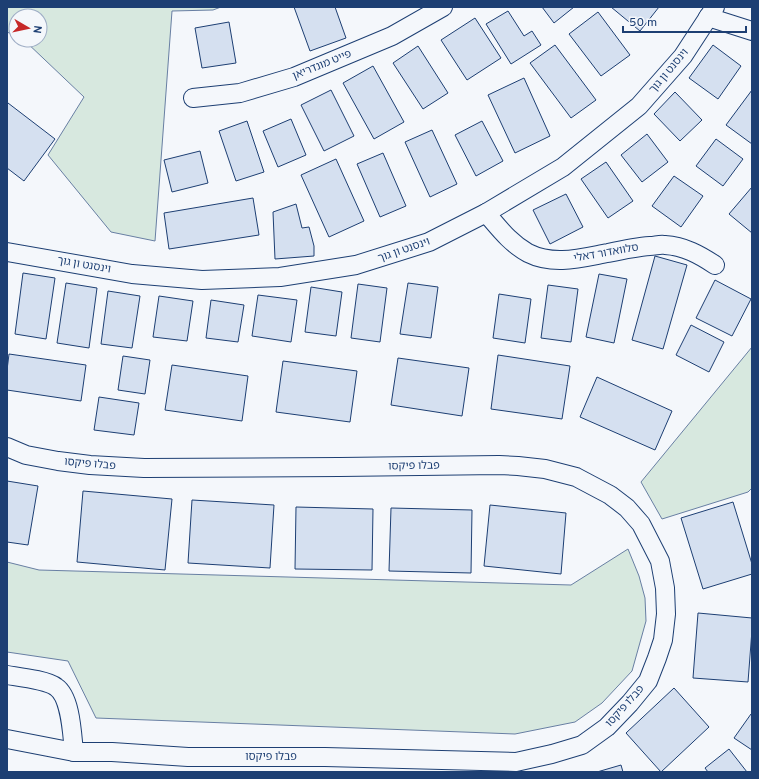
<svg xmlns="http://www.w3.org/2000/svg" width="759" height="779" font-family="Overpass,'Noto Sans Hebrew',sans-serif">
<rect width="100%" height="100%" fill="#f4f7fb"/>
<g fill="#d7e8df" stroke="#687fa3">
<path d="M7,7H221L213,10L172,11L155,241L111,232L48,155L84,97L24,40H40V16H16V36L7,32Z"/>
<path d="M752,347V488L748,492L662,519L641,482Z"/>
<path d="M628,549L639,576L645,598L646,621L632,671L602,703L575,722L515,734L96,718L68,661L7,652V562L39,570L571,585Z"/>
</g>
<g fill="#d5e0f0" stroke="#1d3f73">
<path d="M294,7H335L346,38L310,51Z"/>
<path d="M542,7H574L554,23Z"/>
<path d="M611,7H659L640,31Z"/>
<path d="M508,11L524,36L532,31L541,45L511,64L486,24Z"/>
<path d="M598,12L630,55L601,76L569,34Z"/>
<path d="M475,18L501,58L467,80L441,40Z"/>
<path d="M229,22L236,63L202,68L195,28Z"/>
<path d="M555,45L596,100L571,118L530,63Z"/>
<path d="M713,45L741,66L718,99L689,78Z"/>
<path d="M418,46L448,93L423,109L393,63Z"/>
<path d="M373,66L404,122L374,139L343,83Z"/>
<path d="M524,78L550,136L515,153L488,95Z"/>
<path d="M331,90L354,136L324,151L301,105Z"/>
<path d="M752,90V144L726,125Z"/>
<path d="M675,92L702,120L680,141L654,114Z"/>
<path d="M8,103L55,139L24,181L7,168V105Z"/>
<path d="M291,119L306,155L278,167L263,131Z"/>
<path d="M247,121L264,172L236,181L219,131Z"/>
<path d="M482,121L503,161L476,176L455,135Z"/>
<path d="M432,130L457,184L430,197L405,142Z"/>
<path d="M647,134L668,162L642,182L621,155Z"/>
<path d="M716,139L743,159L723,186L696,166Z"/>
<path d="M200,151L208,183L172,192L164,160Z"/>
<path d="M383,153L406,206L380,217L357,164Z"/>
<path d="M336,159L364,221L329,237L301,175Z"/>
<path d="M606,162L633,201L608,218L581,179Z"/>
<path d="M674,176L703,196L681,227L652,206Z"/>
<path d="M752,187V233L729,214Z"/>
<path d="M566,194L583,227L550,244L533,210Z"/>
<path d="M253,198L259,235L169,249L164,213Z"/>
<path d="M296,204L302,228L309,227L314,246V256L275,259L273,212Z"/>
<path d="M655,256L687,265L663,349L632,340Z"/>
<path d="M23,273L55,278L46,339L15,334Z"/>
<path d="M599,274L627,279L614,343L586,337Z"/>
<path d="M715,280L751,299L732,336L696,318Z"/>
<path d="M66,283L97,288L89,348L57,343Z"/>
<path d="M408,283L438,287L431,338L400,334Z"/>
<path d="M358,284L387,288L380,342L351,338Z"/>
<path d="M548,285L578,289L571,342L541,338Z"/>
<path d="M311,287L342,292L336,336L305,332Z"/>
<path d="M108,291L140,296L132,348L101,344Z"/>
<path d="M499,294L531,299L525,343L493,338Z"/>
<path d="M258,295L297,300L291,342L252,336Z"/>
<path d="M159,296L193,301L187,341L153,337Z"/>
<path d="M211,300L244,305L238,342L206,338Z"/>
<path d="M691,325L724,342L709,372L676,355Z"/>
<path d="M9,354L86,365L81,401L7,390V370Z"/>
<path d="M498,355L570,366L562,419L491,409Z"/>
<path d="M123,356L150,360L145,394L118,390Z"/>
<path d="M398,358L469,368L462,416L391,405Z"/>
<path d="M283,361L357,371L350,422L276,412Z"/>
<path d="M172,365L248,376L242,421L165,410Z"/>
<path d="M597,377L672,411L655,450L580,417Z"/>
<path d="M99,397L139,403L134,435L94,430Z"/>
<path d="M7,481L38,486L28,545L7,542Z"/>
<path d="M83,491L172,499L165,570L77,562Z"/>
<path d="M192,500L274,505L270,568L188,563Z"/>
<path d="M733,502L752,564V574L703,589L681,518Z"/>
<path d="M490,505L566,513L561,574L484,566Z"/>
<path d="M296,507L373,509L372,570L295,569Z"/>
<path d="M391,508L472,510L471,573L389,571Z"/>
<path d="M698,613L752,618V630L748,682L693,678Z"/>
<path d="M674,688L709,727L661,772L626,733Z"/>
<path d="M751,714L752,715V750L734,738Z"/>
<path d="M729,749L747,772H708L705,768Z"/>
<path d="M621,765L623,772H597Z"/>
</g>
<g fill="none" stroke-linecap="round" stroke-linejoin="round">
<defs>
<g id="minor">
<path d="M708,17L752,31"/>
<path d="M193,98L240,93L294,77L392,36L443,7"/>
<path d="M486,213C499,228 510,243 528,253C554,266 581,258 608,253C622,250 636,247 650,246C655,246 660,244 665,245C684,246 700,255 715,265"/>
<path d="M7,252L132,274L202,280L280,277L356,265L429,242L486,213L563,167L639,106L683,56L715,7"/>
<path d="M7,447L26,455L58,461L90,465L144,468L340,467L499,465L518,466L545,469L576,477L610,495L627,508L641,524L660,561L665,588L666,614L663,640L657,658L648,681L630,703L607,727L582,745L552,754L516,762L325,757H188L112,752H74L7,739"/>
<path d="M7,675C19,677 47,680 56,687C71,697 72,734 74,752"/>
</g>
</defs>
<use href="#minor" stroke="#1d3f73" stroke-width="20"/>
<use href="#minor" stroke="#f4f7fb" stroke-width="18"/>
</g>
<g text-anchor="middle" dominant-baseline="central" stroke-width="3" stroke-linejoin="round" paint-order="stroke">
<g font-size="11" fill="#1d3f73" stroke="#f4f7fb">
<text transform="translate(322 65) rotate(-22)">פייט מונדריאן</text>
<text transform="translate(669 71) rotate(-50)">וינסנט ון גוך</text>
<text transform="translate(404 250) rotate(-19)">וינסנט ון גוך</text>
<text transform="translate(606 253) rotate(-10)">סלוואדור דאלי</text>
<text transform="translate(84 265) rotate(10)">וינסנט ון גוך</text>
<text transform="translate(90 464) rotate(5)">פבלו פיקסו</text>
<text transform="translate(414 466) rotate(-1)">פבלו פיקסו</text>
<text transform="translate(625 706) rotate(-48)">פבלו פיקסו</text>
<text x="271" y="757">פבלו פיקסו</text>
</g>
</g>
<rect width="759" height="779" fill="none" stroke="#1d3f73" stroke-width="16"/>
<g transform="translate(28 28) rotate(99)"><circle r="19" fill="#f4f7fb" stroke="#9eadc5"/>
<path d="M0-3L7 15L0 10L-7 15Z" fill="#c62828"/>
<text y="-6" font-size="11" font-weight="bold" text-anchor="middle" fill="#1d3f73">N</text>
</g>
<path d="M623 26v6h123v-6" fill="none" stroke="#1d3f73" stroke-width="2"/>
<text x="629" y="26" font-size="12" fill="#1d3f73" stroke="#f4f7fb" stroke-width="3" paint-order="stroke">50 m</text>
</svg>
